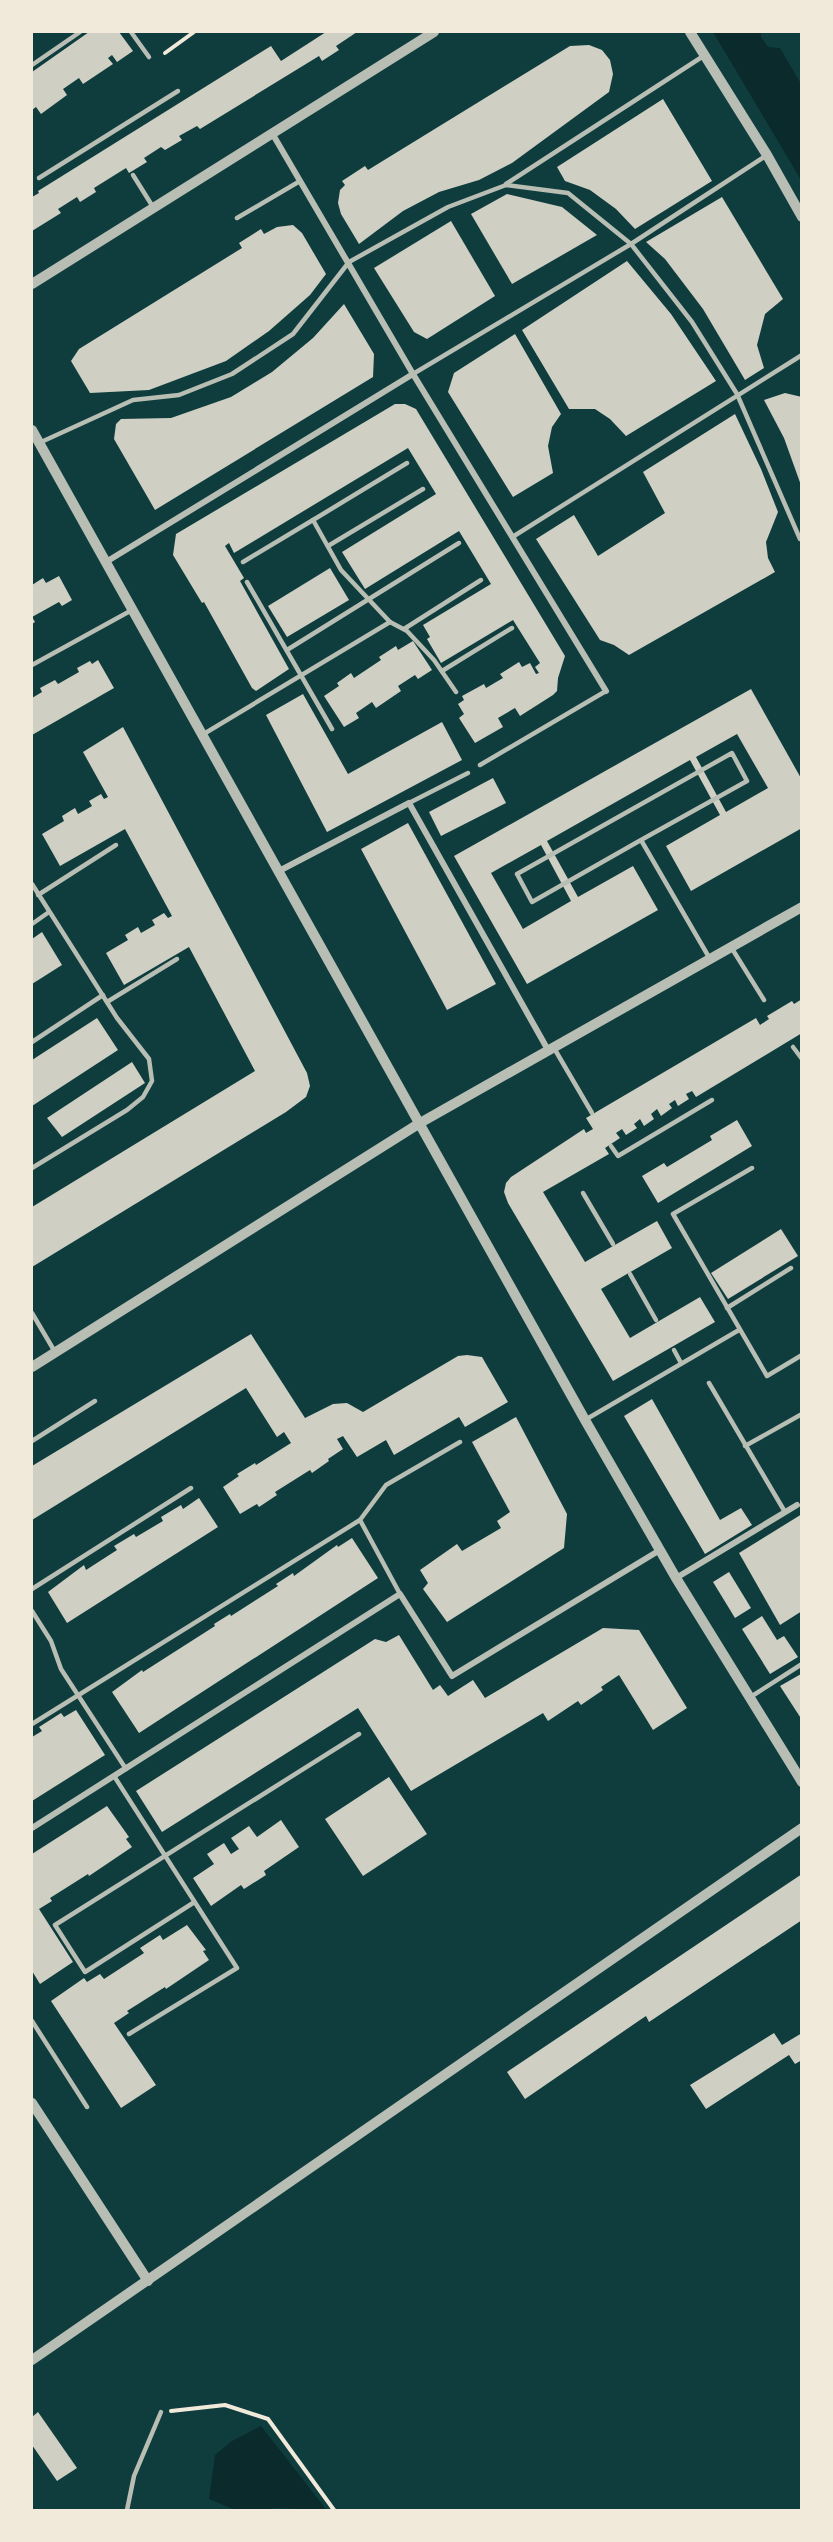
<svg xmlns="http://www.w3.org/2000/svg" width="833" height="2542" font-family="'DM Sans',sans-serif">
<rect width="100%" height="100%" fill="#0f3d3e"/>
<g fill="#0a2a2b">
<path d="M713,32H761V37L768,47L780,48L801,84V180Z"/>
<path d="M261,2426L322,2504L326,2510L273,2508L269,2510H235L209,2499L215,2455L232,2441Z"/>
</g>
<g fill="#cfcfc3" fill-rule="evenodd">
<path d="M89,32H119L133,51L117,62L112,55L108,58L113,64L83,84L79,78L63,89L67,95L41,114L36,107L32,110V72Z"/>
<path d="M326,32H357L336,46L339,50L322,61L319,56L200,129L197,126L179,136L182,140L165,150L161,147L144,158L147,162L129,173L126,168L94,188L96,192L80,202L77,197L58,209L61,213L32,231V197L39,193L38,191L271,46L281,61Z"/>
<path d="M589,45L602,50L610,60L613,74L609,92L512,163L479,180L439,192L403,211L359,244L341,214L338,203L340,190L345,185L342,181L365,166L368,170L570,46Z"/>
<path d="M663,99L712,181L635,229L616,209L590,190L565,181L557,167Z"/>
<path d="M507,194L562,207L597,235L512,284L471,214Z"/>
<path d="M722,197L783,299L765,314L757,345L764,368L745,380L703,309L665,259L646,242Z"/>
<path d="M451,221L495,296L427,339L414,332L374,268Z"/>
<path d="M293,225L302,233L326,274L310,295L269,331L226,361L149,390L90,393L71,361L79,349L242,248L239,243L261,229L264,234L277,227Z"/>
<path d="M627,261L671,314L716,381L626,436L610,419L595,409H569L522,330Z"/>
<path d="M344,304L374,354L373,377L155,510L114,439L116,424L121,419L171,418L231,397L272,372L313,338Z"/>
<path d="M515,334L561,414L552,427L548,446L553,473L513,497L448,392L454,373Z"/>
<path d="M785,393L802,397V488L784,438L764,400Z"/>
<path d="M395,404H405L416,409L565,656L558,678L557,691L553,695L520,716L515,708L498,718L503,727L475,743L459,718L464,714L458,704L464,700L462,696L484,684L486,688L503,678L500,674L519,662L522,667L530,663L536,674L539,673L535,667L540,663L513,620L441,663L427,639L430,637L423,625L491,584L459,531L365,589L342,552L436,494L408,448L234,553L229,543L225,546L244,578L240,581L289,669L256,691L252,688L204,602L202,603L173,555L176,534Z"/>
<path d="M735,414L761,469L778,512L766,542L768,558L775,572L629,655L614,645L600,640L536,539L574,515L598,556L665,513L643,472Z"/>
<path d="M330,568L349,600L287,637L268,606Z"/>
<path d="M59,576L72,600L62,606L59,602L32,617L35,622L32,624V585L43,578L46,583Z"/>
<path d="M413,641L432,670L418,679L415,675L398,686L401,691L376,708L372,702L356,713L359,718L344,727L324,696L339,686L337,683L351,673L354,678L381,660L379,657L396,646L398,650Z"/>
<path d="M98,660L114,688L32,735V698L42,692L40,688L55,680L58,684L79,672L77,668L90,661L92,664Z"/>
<path d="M751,689L802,780V828L691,891L666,846L720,815L690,760L547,841L578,897L633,866L658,910L527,984L454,856ZM737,734L768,788L726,812L696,757ZM541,845L571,901L523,929L491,873Z"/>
<path d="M303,694L348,774L442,722L462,760L327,832L266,715Z"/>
<path d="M123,727L307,1073L310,1086L306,1097L286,1112L32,1267V1207L255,1071L189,947L124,985L106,953L128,940L125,935L138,927L141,933L155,925L152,920L164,913L168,918L172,916L125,829L60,866L42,834L64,821L62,816L75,808L78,814L92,806L89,801L101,794L104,799L108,797L83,752Z"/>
<path d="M493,778L506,803L441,836L429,812Z"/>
<path d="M408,823L496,984L447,1010L361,849Z"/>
<path d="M42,932L62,965L32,984V939Z"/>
<path d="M802,999V1033L696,1097L692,1091L686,1094L689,1099L678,1106L675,1100L669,1104L672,1108L661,1116L657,1109L651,1114L654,1119L644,1126L640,1119L634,1124L637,1128L626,1135L622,1129L616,1133L620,1138L605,1148L609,1154L543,1192L585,1262L657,1221L672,1248L601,1289L630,1338L700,1297L715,1322L613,1381L508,1203L504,1192L506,1183L511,1177L584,1129L586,1133L593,1129L586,1118L756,1018L760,1025L769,1019L767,1016L792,1001L794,1004Z"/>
<path d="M97,1018L118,1050L32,1106V1060Z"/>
<path d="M132,1062L145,1083L62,1137L47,1118Z"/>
<path d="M737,1120L752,1146L658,1203L642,1176L664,1163L667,1167L712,1140L710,1136Z"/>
<path d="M781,1229L798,1256L728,1299L711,1273Z"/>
<path d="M251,1334L305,1418L333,1404L347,1403L363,1412L458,1356L467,1355L482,1357L508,1402L465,1427L459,1417L394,1455L386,1440L357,1457L343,1436L337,1439L343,1449L328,1459L329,1461L312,1473L310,1470L275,1492L277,1495L259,1507L257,1504L240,1514L223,1487L239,1476L237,1474L255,1463L256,1465L291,1443L284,1432L277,1437L246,1388L32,1520V1466Z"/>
<path d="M652,1399L720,1520L741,1508L752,1525L705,1554L624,1416Z"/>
<path d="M516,1417L567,1514L564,1548L447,1622L423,1589L428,1583L420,1570L457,1544L462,1551L501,1528L497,1521L510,1512L472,1442Z"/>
<path d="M199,1498L218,1527L67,1623L48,1592L84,1565L86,1570L117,1550L114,1546L134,1534L136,1537L163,1521L161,1517L181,1505L183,1509Z"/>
<path d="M802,1514V1611L780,1625L739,1553Z"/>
<path d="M352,1538L378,1578L139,1733L112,1692L142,1670L143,1672L215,1626L214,1624L230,1614L231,1616L278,1586L276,1584L293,1573L294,1576L337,1545L338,1547Z"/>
<path d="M729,1572L751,1608L735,1618L713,1582Z"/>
<path d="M762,1616L777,1640L784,1636L798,1657L770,1674L742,1629Z"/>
<path d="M603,1628L639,1630L687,1708L653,1730L619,1675L601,1687L603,1690L581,1705L578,1701L548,1721L543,1713L411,1791L358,1708L162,1832L136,1791L375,1639L386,1642L399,1635L433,1690L440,1685L448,1696L473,1680L485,1698Z"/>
<path d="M801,1674L802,1675V1720L780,1686Z"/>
<path d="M76,1710L105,1755L32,1801V1737L42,1731L39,1727L61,1713L64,1717Z"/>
<path d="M389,1777L427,1834L363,1876L325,1819Z"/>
<path d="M107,1806L129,1837L126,1839L132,1847L89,1876L88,1874L50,1898L52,1901L39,1909L73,1962L40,1984L32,1971V1854Z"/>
<path d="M281,1820L299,1847L264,1871L266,1875L244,1889L241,1885L211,1906L193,1878L214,1864L207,1854L224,1843L231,1854L239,1849L231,1838L249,1826L257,1837Z"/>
<path d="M802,1874V1920L649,2022L646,2016L640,2020L525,2099L507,2072Z"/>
<path d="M187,1925L206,1950L203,1951L209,1960L166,1989L165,1987L127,2011L129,2013L114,2023L156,2085L121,2108L51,2001L84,1978L87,1982L100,1974L104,1979L144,1953L140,1948L160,1935L163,1940Z"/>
<path d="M774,2033L782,2045L802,2033V2060L795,2064L789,2055L706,2109L690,2085Z"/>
<path d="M38,2412L77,2468L57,2481L32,2445V2417Z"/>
</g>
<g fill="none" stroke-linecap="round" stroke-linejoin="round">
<g stroke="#f1e9da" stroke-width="4">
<path d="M165,53L194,32"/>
<path d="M171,2411L225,2405L268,2419L334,2510"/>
</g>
<g stroke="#b8beb3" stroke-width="4.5">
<path d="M131,32L149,57"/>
<path d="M32,65L80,32"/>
<path d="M133,175L153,207"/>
<path d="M39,178L178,91"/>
<path d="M506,184L705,55"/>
<path d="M237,218L300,181"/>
<path d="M413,374L631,244L767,155"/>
<path d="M39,443L133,400L179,395L232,374L293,334L349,262L448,207L506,185L568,193L631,244L692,322L737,394L800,539"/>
<path d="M407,463L313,520L341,570L390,622L407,631L434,660L456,692"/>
<path d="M514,536L802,355"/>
<path d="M328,546L423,489"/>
<path d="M243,562L313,520"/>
<path d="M247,582L332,729"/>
<path d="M404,629L481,580"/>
<path d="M287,650L459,543"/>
<path d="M32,665L132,610"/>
<path d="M442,671L512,628"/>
<path d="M202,735L390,622"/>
<path d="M480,765L606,691"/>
<path d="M409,803L468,773"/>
<path d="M641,840L532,902L517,874L732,753L747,781L641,840L710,959"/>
<path d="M32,884L117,1018L149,1059L152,1081L143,1097L127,1110L32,1168"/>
<path d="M38,895L116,845"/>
<path d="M32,924L49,912"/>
<path d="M731,947L764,1000"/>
<path d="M107,1002L177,959"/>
<path d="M32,1042L103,995"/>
<path d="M793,1047L802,1059"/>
<path d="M554,1048L592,1113"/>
<path d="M611,1146L618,1156L712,1100"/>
<path d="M752,1168L673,1214L767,1376L802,1355"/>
<path d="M583,1193L613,1244"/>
<path d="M630,1274L656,1320"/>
<path d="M727,1308L791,1268"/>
<path d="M32,1313L55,1352"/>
<path d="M674,1350L681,1363"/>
<path d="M709,1383L785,1512"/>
<path d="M585,1420L739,1330"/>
<path d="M32,1441L95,1401"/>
<path d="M745,1446L802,1414"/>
<path d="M32,1589L191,1488"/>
<path d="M400,1594L360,1520L386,1485L460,1442"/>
<path d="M32,1611L51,1641L61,1669L126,1769"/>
<path d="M749,1698L802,1664"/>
<path d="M32,1724L360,1520"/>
<path d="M114,1776L237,1968L129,2034"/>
<path d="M193,1903L85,1972L55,1925L359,1734"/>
<path d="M32,2021L87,2107"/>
<path d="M127,2510L134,2476L161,2412"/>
</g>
<g stroke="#b8beb3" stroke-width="6">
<path d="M272,133L413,374L606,691"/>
<path d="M106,562L413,374"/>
<path d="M279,871L409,803L548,1050"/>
<path d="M676,1578L797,1505"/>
<path d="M32,1828L400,1594L452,1676L660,1550"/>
</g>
<g stroke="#b8beb3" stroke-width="10">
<path d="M690,32L767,155L802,217"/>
<path d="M32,284L434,32"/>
<path d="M32,430L585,1420L676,1578L802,1782"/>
<path d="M32,1367L420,1123L802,907"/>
<path d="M32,2103L148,2281"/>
<path d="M32,2360L802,1828"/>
</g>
</g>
<rect width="833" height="2542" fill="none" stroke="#f1e9da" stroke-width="66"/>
</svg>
